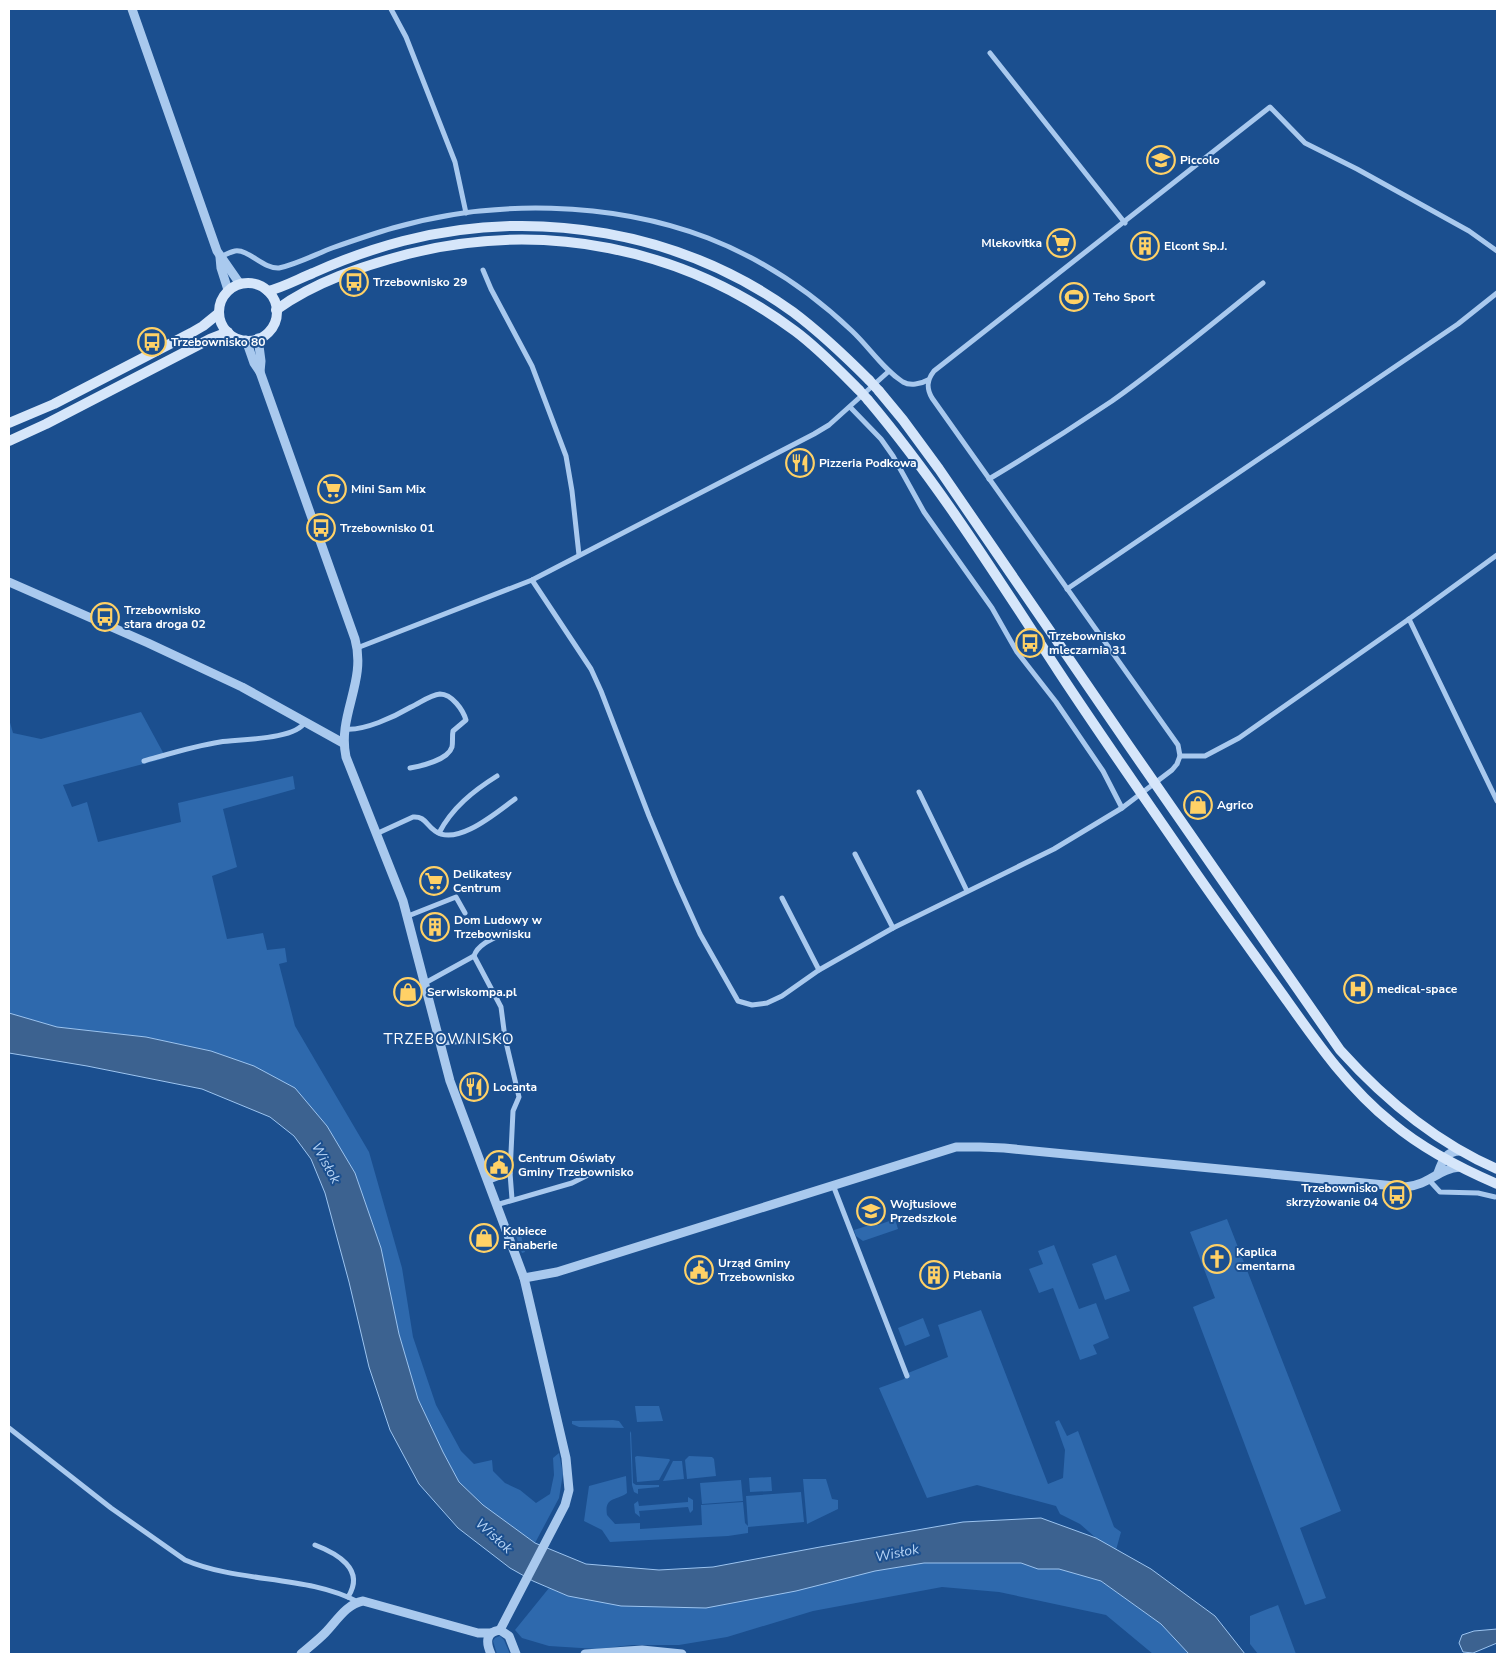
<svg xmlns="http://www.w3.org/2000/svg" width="1506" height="1663" font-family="'Nunito Sans',sans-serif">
<rect width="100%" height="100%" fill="#1b4f8f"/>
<g fill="#2e69ad">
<path d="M141,712L166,758L63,785L72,807L87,802L98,842L181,822L178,803L293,776L295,789L223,809L237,867L212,876L227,939L263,933L267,950L285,948L287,962L279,964L295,1026L369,1152L402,1268L413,1337L436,1405L461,1451L474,1464L492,1460L493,1471L505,1483L520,1490L536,1503L550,1494L554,1475L553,1458L559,1453L563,1474L559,1498L535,1543L483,1506L459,1482L443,1452L418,1399L399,1334L381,1248L355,1173L211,1051L146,1037L57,1027L9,1013V719L13,733L41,739Z"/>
<path d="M895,1219L898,1229L863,1241L856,1236L854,1230L876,1223L878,1225Z"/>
<path d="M1227,1219L1341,1511L1300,1528L1326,1598L1305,1605L1193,1307L1215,1298L1190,1232Z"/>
<path d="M520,1231L525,1252L522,1253L515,1233Z"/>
<path d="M1054,1245L1079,1309L1096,1303L1109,1338L1093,1345L1097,1354L1080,1360L1053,1288L1039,1293L1029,1269L1043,1264L1038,1251Z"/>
<path d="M1116,1255L1130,1291L1105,1300L1092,1264Z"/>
<path d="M981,1310L1048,1484L1063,1478L1065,1450L1055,1422L1059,1420L1067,1436L1078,1431L1114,1527L1121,1532L1116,1550L1096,1538L1080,1524L1060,1514L1056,1506L977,1485L927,1498L879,1388L904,1379L908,1373L948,1357L938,1325Z"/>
<path d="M923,1318L930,1336L905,1346L898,1328Z"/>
<path d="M635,1406H659L663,1421L637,1422Z"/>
<path d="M613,1420L619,1421L624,1428L579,1427L572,1424V1421Z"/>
<path d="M631,1431L633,1483L636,1485H659V1487L638,1489V1494L634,1492L632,1485L630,1433Z"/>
<path d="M637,1456L669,1459L670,1460L659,1480L637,1482L635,1457Z"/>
<path d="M689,1456L712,1457L714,1459L716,1476L687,1479L685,1460Z"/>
<path d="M673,1461H682L684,1479L663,1481Z"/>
<path d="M626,1476L627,1493C617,1501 604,1496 607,1515L615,1524L640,1523V1529L702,1525L701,1505L743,1502L745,1523L748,1526L746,1496L801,1492L804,1522L748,1527V1533L728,1536L610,1542L602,1530L584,1521L589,1486Z"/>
<path d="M771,1477L772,1491L750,1492L749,1478Z"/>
<path d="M826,1479L832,1499L838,1500V1509L807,1524L803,1479Z"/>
<path d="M741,1480L743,1501L702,1504L700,1483Z"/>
<path d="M688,1497L693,1500V1510L690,1513L688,1507L639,1511L640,1517L635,1513L634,1504L638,1501L639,1506L688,1502Z"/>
<path d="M924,1563H1021L1038,1569H1059L1101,1581L1161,1624L1189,1654H1153L1106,1615L999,1592L942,1587L813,1611L727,1637L679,1645H632L597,1649L549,1646L522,1638L515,1630L549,1588L568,1596L875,1571Z"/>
<path d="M1278,1605L1296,1654H1258L1250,1644V1616Z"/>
<path d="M500,1636L504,1640L510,1654H497L493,1641L495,1638Z"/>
</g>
<g fill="#3c6290" stroke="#9cc4f0">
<path d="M9,1013L57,1027L146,1037L211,1051L254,1066L295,1088L327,1126L355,1173L381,1248L399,1334L418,1399L443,1452L459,1482L483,1505L535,1543L586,1564L659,1570L713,1567L820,1547L963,1522L1041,1518L1096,1538L1151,1569L1215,1616L1245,1654H1189L1161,1624L1101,1581L1059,1569H1038L1021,1563H924L875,1571L796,1591L706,1608L621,1606L568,1596L533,1581L510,1568L458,1528L419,1484L390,1430L369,1367L349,1282L325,1193L311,1159L294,1136L270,1117L202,1089L87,1066L9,1053Z"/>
<path d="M1497,1629V1643L1473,1653L1463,1652L1459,1643L1462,1635L1474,1631Z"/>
</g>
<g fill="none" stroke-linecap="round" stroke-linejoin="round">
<g stroke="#a9c9ee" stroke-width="5">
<path d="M391,9L406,37L455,162L466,213"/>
<path d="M990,53L1125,223"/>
<path d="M220,257C225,255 230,252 235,251C249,249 263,269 279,268C297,264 314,255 332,248C352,241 372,234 393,228C492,199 611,201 708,238C762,259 810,291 852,331C870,348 883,369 903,382C910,386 921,384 928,380"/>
<path d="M483,270L491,289L532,366L566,456L572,491L579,555"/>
<path d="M850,407L881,439L893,456L924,512L992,608L1017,652L1056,702L1103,771L1122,808"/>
<path d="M989,479C1031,454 1072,428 1112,401C1164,364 1213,323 1263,283"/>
<path d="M532,580L591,669L601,691L649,816L677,883L700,934L738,1001L752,1005L767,1003L782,996L819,970L893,928L1054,849L1122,808L1172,770L1177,764L1180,756L1178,745L932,398C926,388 927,380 934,371L1270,107L1305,143L1357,169L1469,231L1497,251"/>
<path d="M1067,589L1458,324L1497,293"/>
<path d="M1409,619L1497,801"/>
<path d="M357,648L532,580L814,434L829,425L888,372"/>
<path d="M345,729C364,731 394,717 411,707C420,703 430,695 440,694C452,694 463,710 466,720L453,731C452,736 453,742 452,747C448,760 421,766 410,768"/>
<path d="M1180,756H1205L1239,738L1409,619L1497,555"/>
<path d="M144,761C169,754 194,746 220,742C239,739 295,740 305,722"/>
<path d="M919,792L967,891"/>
<path d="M439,833C452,808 473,791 497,776"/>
<path d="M376,834L413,817C425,816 426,825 435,831C457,847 497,812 515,799"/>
<path d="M855,854L893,928"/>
<path d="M782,898L819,970"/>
<path d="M408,916L456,897L465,913"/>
<path d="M474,956C478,943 497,937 509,931"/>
<path d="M425,983L474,956L501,1007L505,1038L519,1097L513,1111L510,1173L512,1199"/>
<path d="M440,1043L505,1038"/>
<path d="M1429,1180L1440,1192L1478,1193L1495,1197"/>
<path d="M487,1182L510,1173"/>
<path d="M833,1185L907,1376"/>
<path d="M496,1205L572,1183L596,1171"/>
<path d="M9,1428L111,1508L185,1560C238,1583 308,1575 358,1602"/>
<path d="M315,1545C336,1553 366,1569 348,1597"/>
</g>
<g stroke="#a9c9ee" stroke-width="9">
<path d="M132,9L217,251L240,284"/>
<path d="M220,257L221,268L228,290"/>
<path d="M258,338L261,361L260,372"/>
<path d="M246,340L254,363L260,372L355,639C367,682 337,715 346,757L403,901L450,1081L524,1278L566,1458L569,1490L565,1505L500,1630"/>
<path d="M9,582L148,643L242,687L343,743"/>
<path d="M1438,1173C1442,1161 1446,1151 1460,1151"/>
<path d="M524,1278L557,1272L956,1147H980L1004,1148L1405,1187C1430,1185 1437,1169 1460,1167"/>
<path d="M301,1654C309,1647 317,1641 325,1633C336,1622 346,1604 363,1601L478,1633H491"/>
<path d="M491,1654C486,1643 485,1632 500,1630L509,1636L516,1654"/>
<path d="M585,1654L642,1650L682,1654"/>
</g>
<g stroke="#d6e6fa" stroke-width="10">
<circle cx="248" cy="312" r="29"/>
<path d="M268,291C284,287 298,279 313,273C342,260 372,249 403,241C536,207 681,231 793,312C821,333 845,356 869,380"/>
<path d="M276,310C314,282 363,266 408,254C543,220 682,247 795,331C818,348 838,369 859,390"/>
<path d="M879,391L903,420L939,469L1129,746L1340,1050C1385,1100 1435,1142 1497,1169"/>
<path d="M868,400C939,484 999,580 1059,672C1103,739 1149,804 1194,870C1223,912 1253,953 1283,995C1315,1040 1348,1088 1392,1123C1423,1149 1460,1168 1497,1184"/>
<path d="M9,423L54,404L191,333L203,326L219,313"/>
<path d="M9,441L46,424L210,339L228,332"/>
</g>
<g stroke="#d6e6fa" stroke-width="10">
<path d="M869,380L879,391"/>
<path d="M859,390L868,400"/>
</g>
</g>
<defs>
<symbol id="school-ring" viewBox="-11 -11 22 22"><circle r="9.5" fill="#1b4f8f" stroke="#ffd166" stroke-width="1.5"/><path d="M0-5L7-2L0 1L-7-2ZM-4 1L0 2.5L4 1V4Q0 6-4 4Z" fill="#ffd166"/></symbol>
<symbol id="supermarket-ring" viewBox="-11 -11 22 22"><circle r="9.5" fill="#1b4f8f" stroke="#ffd166" stroke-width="1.5"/><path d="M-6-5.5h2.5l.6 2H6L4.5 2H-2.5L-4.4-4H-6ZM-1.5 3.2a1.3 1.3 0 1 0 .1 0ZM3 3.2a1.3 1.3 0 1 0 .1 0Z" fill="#ffd166"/></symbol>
<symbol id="building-ring" viewBox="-11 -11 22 22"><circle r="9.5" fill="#1b4f8f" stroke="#ffd166" stroke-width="1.5"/><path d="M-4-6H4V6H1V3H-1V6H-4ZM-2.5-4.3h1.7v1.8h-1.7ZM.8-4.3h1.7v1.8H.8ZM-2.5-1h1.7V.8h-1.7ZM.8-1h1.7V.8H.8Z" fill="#ffd166"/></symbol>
<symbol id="bus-ring" viewBox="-11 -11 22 22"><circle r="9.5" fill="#1b4f8f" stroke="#ffd166" stroke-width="1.5"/><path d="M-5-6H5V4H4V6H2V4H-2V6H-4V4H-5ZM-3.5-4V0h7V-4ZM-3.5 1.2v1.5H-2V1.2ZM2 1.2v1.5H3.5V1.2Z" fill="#ffd166"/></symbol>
<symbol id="stadium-ring" viewBox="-11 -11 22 22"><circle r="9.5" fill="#1b4f8f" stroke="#ffd166" stroke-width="1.5"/><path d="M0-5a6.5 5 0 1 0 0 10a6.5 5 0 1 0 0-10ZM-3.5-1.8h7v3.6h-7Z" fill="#ffd166"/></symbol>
<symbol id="restaurant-ring" viewBox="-11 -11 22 22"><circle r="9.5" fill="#1b4f8f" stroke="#ffd166" stroke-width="1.5"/><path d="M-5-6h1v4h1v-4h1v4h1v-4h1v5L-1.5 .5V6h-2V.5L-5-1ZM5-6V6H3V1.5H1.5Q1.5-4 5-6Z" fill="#ffd166"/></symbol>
<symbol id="shop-ring" viewBox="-11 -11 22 22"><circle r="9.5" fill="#1b4f8f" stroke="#ffd166" stroke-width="1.5"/><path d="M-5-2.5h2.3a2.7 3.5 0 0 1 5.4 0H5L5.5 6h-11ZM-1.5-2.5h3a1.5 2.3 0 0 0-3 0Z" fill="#ffd166"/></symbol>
<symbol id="hospital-ring" viewBox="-11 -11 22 22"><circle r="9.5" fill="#1b4f8f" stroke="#ffd166" stroke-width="1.5"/><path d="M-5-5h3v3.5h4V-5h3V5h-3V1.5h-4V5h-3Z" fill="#ffd166"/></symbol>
<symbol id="civic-ring" viewBox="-11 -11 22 22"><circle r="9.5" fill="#1b4f8f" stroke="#ffd166" stroke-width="1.5"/><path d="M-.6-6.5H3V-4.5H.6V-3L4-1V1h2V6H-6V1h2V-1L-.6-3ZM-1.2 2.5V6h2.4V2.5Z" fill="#ffd166"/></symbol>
<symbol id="church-ring" viewBox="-11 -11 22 22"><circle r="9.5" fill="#1b4f8f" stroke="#ffd166" stroke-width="1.5"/><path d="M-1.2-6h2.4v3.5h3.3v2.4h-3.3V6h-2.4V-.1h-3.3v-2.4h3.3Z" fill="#ffd166"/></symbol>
</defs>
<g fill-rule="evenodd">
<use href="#school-ring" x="1145" y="144" width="32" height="32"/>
<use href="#supermarket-ring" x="1045" y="227" width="32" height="32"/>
<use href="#building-ring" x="1129" y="230" width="32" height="32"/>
<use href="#bus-ring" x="338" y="266" width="32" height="32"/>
<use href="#stadium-ring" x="1058" y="281" width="32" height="32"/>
<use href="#bus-ring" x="136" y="326" width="32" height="32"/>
<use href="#restaurant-ring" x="784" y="447" width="32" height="32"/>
<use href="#supermarket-ring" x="316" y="473" width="32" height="32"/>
<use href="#bus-ring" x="305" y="512" width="32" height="32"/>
<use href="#bus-ring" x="89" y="601" width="32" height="32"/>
<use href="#bus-ring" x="1014" y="627" width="32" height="32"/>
<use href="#shop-ring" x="1182" y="789" width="32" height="32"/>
<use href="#supermarket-ring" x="418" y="865" width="32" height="32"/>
<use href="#building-ring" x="419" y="911" width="32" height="32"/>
<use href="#hospital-ring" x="1342" y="973" width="32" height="32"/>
<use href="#shop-ring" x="392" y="976" width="32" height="32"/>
<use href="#restaurant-ring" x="458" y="1071" width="32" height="32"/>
<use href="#civic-ring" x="483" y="1149" width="32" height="32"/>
<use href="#bus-ring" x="1381" y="1179" width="32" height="32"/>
<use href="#school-ring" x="855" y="1195" width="32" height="32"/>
<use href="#shop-ring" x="468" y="1222" width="32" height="32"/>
<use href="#church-ring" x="1201" y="1243" width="32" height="32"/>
<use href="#civic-ring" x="683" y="1254" width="32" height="32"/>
<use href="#building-ring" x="918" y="1259" width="32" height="32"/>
</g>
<g text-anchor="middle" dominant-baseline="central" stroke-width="4" stroke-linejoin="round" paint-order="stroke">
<g font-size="12" font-weight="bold" fill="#fff" stroke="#1b4f8f" text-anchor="start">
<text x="1180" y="160">Piccolo</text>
<text x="1042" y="243" text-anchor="end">Mlekovitka</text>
<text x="1164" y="246">Elcont Sp.J.</text>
<text x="373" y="282">Trzebownisko 29</text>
<text x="1093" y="297">Teho Sport</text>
<text x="171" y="342">Trzebownisko 80</text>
<text x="819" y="463">Pizzeria Podkowa</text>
<text x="351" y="489">Mini Sam Mix</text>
<text x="340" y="528">Trzebownisko 01</text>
<text x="124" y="610">Trzebownisko<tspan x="124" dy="14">stara droga 02</tspan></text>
<text x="1049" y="636">Trzebownisko<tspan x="1049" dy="14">mleczarnia 31</tspan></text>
<text x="1217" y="805">Agrico</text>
<text x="453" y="874">Delikatesy<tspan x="453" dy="14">Centrum</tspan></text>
<text x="454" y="920">Dom Ludowy w<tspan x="454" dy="14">Trzebownisku</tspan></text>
<text x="1377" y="989">medical-space</text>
<text x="427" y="992">Serwiskompa.pl</text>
<text x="493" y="1087">Locanta</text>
<text x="518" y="1158">Centrum Oświaty<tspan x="518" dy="14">Gminy Trzebownisko</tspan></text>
<text x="1378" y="1188" text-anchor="end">Trzebownisko<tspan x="1378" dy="14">skrzyżowanie 04</tspan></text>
<text x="890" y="1204">Wojtusiowe<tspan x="890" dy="14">Przedszkole</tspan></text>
<text x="503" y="1231">Kobiece<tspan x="503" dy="14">Fanaberie</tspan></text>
<text x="1236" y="1252">Kaplica<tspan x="1236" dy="14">cmentarna</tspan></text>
<text x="718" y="1263">Urząd Gminy<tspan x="718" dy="14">Trzebownisko</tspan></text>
<text x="953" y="1275">Plebania</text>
</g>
<g font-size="14" font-style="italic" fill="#b5d3f5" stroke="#1b4f8f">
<text transform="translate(326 1163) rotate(61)">Wisłok</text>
<text transform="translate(494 1536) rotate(42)">Wisłok</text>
<text transform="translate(897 1553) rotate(-11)">Wisłok</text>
</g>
<g font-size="15" letter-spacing="1" fill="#fff" stroke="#1b4f8f">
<text x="449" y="1039">TRZEBOWNISKO</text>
</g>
</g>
<rect width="1506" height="1663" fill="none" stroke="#ffffff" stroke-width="20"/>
</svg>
